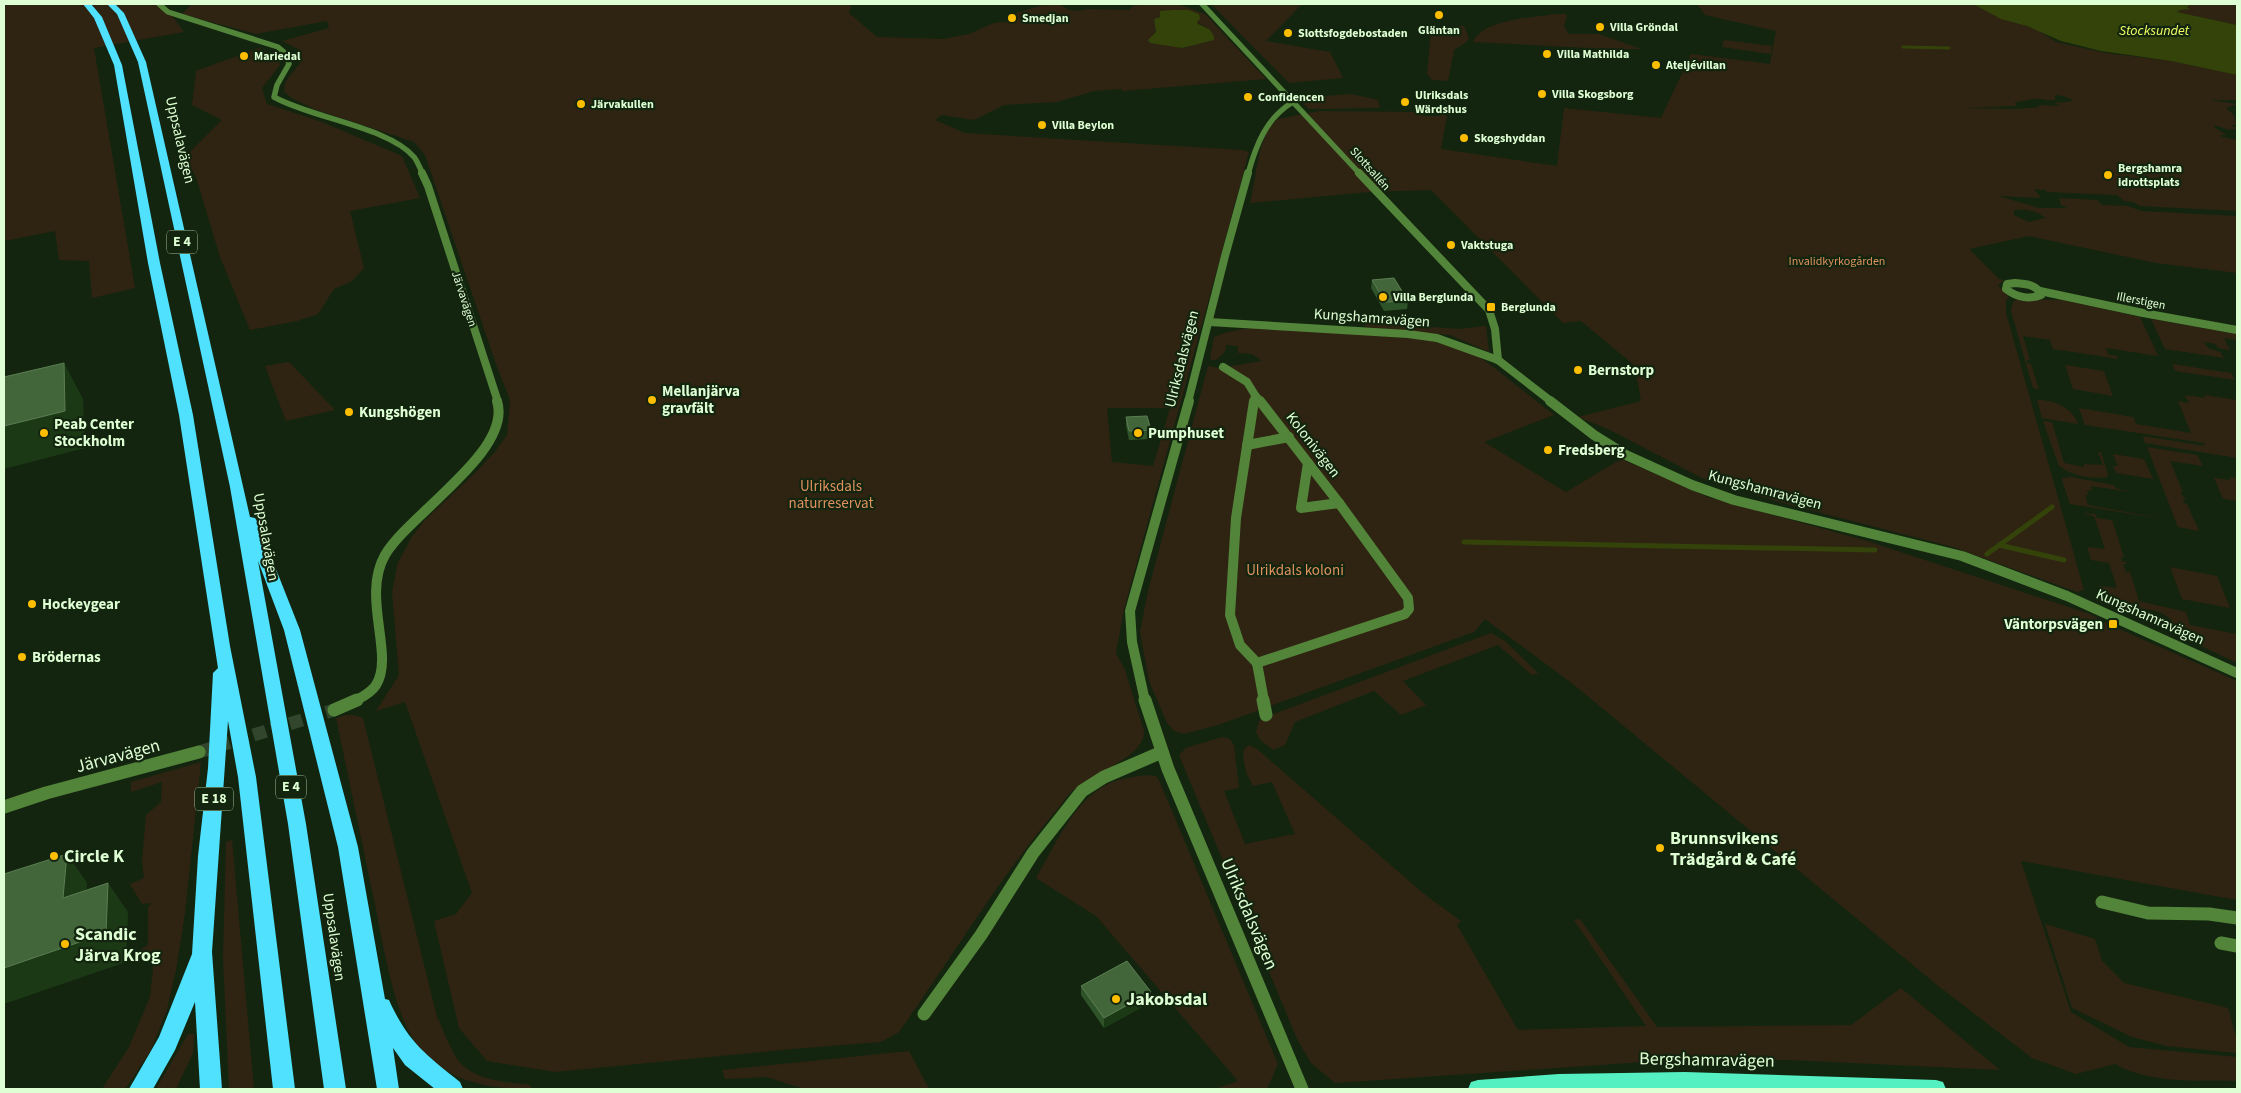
<svg xmlns="http://www.w3.org/2000/svg" width="2241" height="1093" font-family="'Source Sans 3',sans-serif">
<rect width="100%" height="100%" fill="#13250f"/>
<g fill="#2f2412" fill-rule="evenodd">
<path d="M4,4H163L184,32L94,48L135,288L92,298L89,261L59,260L55,231L4,241Z"/>
<path d="M188,4H852L849,13L877,37L943,39L969,34L994,23L1017,21L1016,13L1046,4H1060L1067,9L1077,11L1090,9L1129,10L1133,6L1142,4H1178L1205,14L1266,79L1122,91L1121,89L1094,91L1057,102L1004,105L974,120L942,115L935,120L965,133L1242,150L1249,152L1124,609L1116,653L1125,670L1144,731C1146,756 1093,773 1075,789C1069,793 1064,800 1060,806C1000,876 952,957 899,1032L881,1042L792,1049L555,1072L487,1061L459,1028L434,921L456,914L472,893L405,702L376,711L399,675L392,593L397,565L411,538L424,521L475,473L494,453L507,435L510,400L496,364L425,155L414,142L314,109L290,97L284,91C285,77 293,74 300,63L298,49L282,41L329,28L327,21L256,34L182,14L189,7ZM1175,10L1209,29L1203,42L1182,48L1149,40L1156,32L1154,19ZM1170,408L1153,466L1112,462L1107,408Z"/>
<path d="M1211,4H1302L1266,41L1330,52L1343,78L1289,83Z"/>
<path d="M1697,4H1973L2039,31L2056,42L2106,53L2171,61L2237,75V100H2210L2237,104L2226,108L2234,115L2236,124L2231,126L2237,128C2227,133 2220,124 2213,126L2226,135H2220L2222,137L2237,140V211L2139,206L2134,202L2124,201L2117,195L2047,192L2045,190L2034,189L2041,198L1999,196L2039,208H2067L2061,205L2059,198L2097,200L2102,205L2127,206L2142,211L2237,216V273L2156,263L2029,236L1969,249L1999,279L2004,280L1998,285L2009,297L2006,300V313L2084,590L2077,592L1953,547L1779,502L1702,478L1610,430L1578,417L1641,401L1635,366L1581,321L1563,323L1431,190L1369,192L1250,203L1260,151L1267,130L1278,119L1319,111L1422,112L1423,116H1441L1440,112L1447,116L1441,149L1557,166L1564,108L1661,118L1691,54L1770,64L1776,31L1705,15ZM2055,95L2063,96L2074,101L2054,103L2060,106L2039,105V107L2017,109L1965,108L2016,106L2015,102C2022,102 2026,100 2033,99C2040,98 2047,101 2055,100ZM2014,210C2026,209 2036,210 2045,218L2029,222L2014,215Z"/>
<path d="M2192,4H2237V25L2177,12L2180,10L2189,9L2187,7Z"/>
<path d="M1555,14H1566L1567,16L1564,26L1569,34H1599L1641,49C1585,50 1529,44 1473,42C1484,19 1531,18 1555,14Z"/>
<path d="M1452,26H1464L1469,38L1465,43L1454,50L1448,81L1432,80L1427,74L1431,31L1450,32Z"/>
<path d="M1724,40L1772,46L1771,54L1722,47Z"/>
<path d="M259,48L276,56L280,65L262,88L267,104L322,122L402,156L420,198L350,211L364,268L352,281L334,289L318,314L297,321L250,330L220,257L196,177L185,157L222,120L192,105L196,71Z"/>
<path d="M1351,94L1378,100L1380,108L1309,109L1297,98Z"/>
<path d="M2017,299L2063,300L2140,317L2158,356L2106,348L2109,355L2117,356L2118,359L2060,350L2053,349L2050,340L2023,336L2030,360H2027V363L2031,364L2039,389L2033,388L2011,311L2013,302Z"/>
<path d="M2151,319L2237,334V340L2224,338L2230,350L2218,348L2216,344L2204,342L2208,348L2220,352L2224,358L2165,349Z"/>
<path d="M1364,322L1459,329L1486,326L1489,352L1450,335L1365,327Z"/>
<path d="M1270,327L1415,338L1462,347L1488,363L1554,415L1484,442L1566,492L1621,459L1708,497L1867,541L2090,614L2110,625L2237,681V900L2021,861L2071,1012L2129,1047L2237,1057V1081C2198,1080 2150,1084 2115,1064L2076,1074L2032,1058L1937,985L1573,684L1485,619L1474,632L1218,725L1184,734L1174,731L1167,723L1149,681L1140,632L1148,591L1208,366L1219,368L1262,361L1252,354L1238,353V346L1226,345L1225,352L1216,360H1211L1210,358L1214,337C1233,329 1249,328 1270,327Z"/>
<path d="M289,362L335,410L286,421L265,366Z"/>
<path d="M2172,364L2231,373L2235,380L2175,371Z"/>
<path d="M2065,365L2104,371L2113,396L2073,389Z"/>
<path d="M2185,395L2205,398L2204,395L2237,400V458L2145,443L2143,436L2205,446L2204,443L2085,425L2079,408L2133,417L2136,424L2191,433L2178,401L2189,403Z"/>
<path d="M2037,400C2053,399 2073,408 2078,424L2042,418Z"/>
<path d="M2043,421L2052,422L2064,463L2084,467V464L2103,465L2098,452H2101L2108,474L2107,477C2092,480 2071,475 2059,466Z"/>
<path d="M2147,447L2197,455L2203,466L2170,461L2183,492L2180,493L2186,499L2183,500L2184,503L2187,504L2199,531L2178,527Z"/>
<path d="M2113,454L2144,459L2153,479L2116,473L2113,466H2118Z"/>
<path d="M2071,477L2114,485L2115,488L2130,492L2091,486L2092,491L2087,490L2088,495H2085L2088,505L2169,520L2070,504L2062,480L2063,478Z"/>
<path d="M2229,477L2237,478V501L2223,499L2214,478L2230,480Z"/>
<path d="M2080,513L2095,514L2097,518L2112,520L2124,557H2121L2123,562H2126L2127,564H2123L2126,572H2130L2139,601L2186,612L2190,625L2237,634V661H2233L2105,601L2099,586L2117,588L2109,563L2091,560L2087,547L2105,549L2094,516ZM2141,610C2154,608 2165,613 2173,622L2167,626L2143,617Z"/>
<path d="M2170,567L2217,576L2230,608L2182,599Z"/>
<path d="M1491,633L1505,641L1538,673L1532,675L1498,645L1403,681L1426,705L1401,715L1374,691L1295,722L1285,745L1273,750L1260,740L1256,732L1259,721L1271,715Z"/>
<path d="M345,715H354L363,718L437,1017C444,1031 449,1047 458,1060C474,1081 507,1082 531,1085V1089C487,1089 448,1082 418,1046C394,1016 383,943 375,905C362,843 349,780 336,718Z"/>
<path d="M1222,737L1230,739L1234,745L1239,788L1224,791L1245,844L1295,834L1272,782L1253,786L1246,772L1243,756L1244,749L1249,745L1257,749L1424,894L1461,921L1457,925L1518,1030L1646,1026L1574,920L1580,919L1657,1027L1851,1025L1901,988L2000,1070L1790,1060H1673L1335,1083L1311,1063L1297,1039L1179,755L1186,748Z"/>
<path d="M201,762L185,913L176,970L167,1009L151,1050L125,1089H102L129,1047L150,997L154,959L142,952L141,949L148,945V907L152,903L142,904L130,884L144,878L142,861L146,815L161,802L162,782L131,792V782Z"/>
<path d="M1146,775L1156,776L1159,780L1278,1064L1267,1089H1215L1238,1081L1096,916L1036,878C1055,846 1073,801 1108,784C1120,778 1133,777 1146,775Z"/>
<path d="M232,840L254,1089H229L223,958L226,842Z"/>
<path d="M2045,924L2095,939L2102,961L2124,983L2228,1008L2237,1040V1053L2167,1046L2132,1037L2072,1008Z"/>
<path d="M188,1034H194L193,1053L176,1089H156Z"/>
<path d="M909,1051L929,1089H804L767,1077L725,1079L722,1070Z"/>
</g>
<g fill="#33430a">
<path d="M1973,4H2192L2187,7L2190,9L2180,10L2177,12L2237,25V75L2171,61L2101,51L2061,41L2027,26L2001,19Z"/>
<path d="M1173,10H1189L1199,14L1200,19L1197,22L1198,24L1209,29L1214,36V40L1182,48L1150,43L1148,40L1156,32L1154,19L1160,17V11Z"/>
</g>
<g fill="none" stroke-linecap="round" stroke-linejoin="round">
<path stroke="#33430a" stroke-width="3" d="M1903,47L1949,48"/>
<g stroke="#33430a" stroke-width="5">
<path d="M1464,542L1875,550"/>
<path d="M1999,545L2064,560"/>
<path d="M1987,554L2052,507"/>
</g>
<path stroke="#31462c" stroke-width="13" stroke-dasharray="13 6" stroke-linecap="butt" d="M199,752L334,710"/>
<g stroke="#52843a" stroke-width="8">
<path d="M1223,367L1247,382L1255,395"/>
<path d="M1254,402L1255,395L1261,402"/>
</g>
<g stroke="#52843a" stroke-width="10">
<path d="M1254,401L1236,518L1230,615L1240,645L1257,663"/>
<path d="M1247,445L1289,437"/>
<path d="M1308,463L1301,508L1339,503"/>
<path d="M1257,663L1264,701"/>
<path d="M1257,663L1405,614L1409,609L1408,598L1339,503L1260,401"/>
</g>
<path stroke="#52843a" stroke-width="13" d="M1263,700L1266,715"/>
<g stroke="#52843a" stroke-width="5.5">
<path d="M159,4L168,12L278,47L285,53L289,64L277,85L274,97C311,118 389,127 414,157C418,162 420,169 423,174"/>
<path d="M1202,4L1360,174"/>
<path d="M1248,174C1256,145 1266,118 1293,102"/>
</g>
<g stroke="#52843a" stroke-width="8">
<path d="M422,173L428,186L498,402"/>
<path d="M1359,173L1489,310L1495,329L1498,360"/>
<path d="M2015,283C2025,284 2037,284 2041,295C2029,300 2016,297 2006,289L2007,284Z"/>
<path d="M2040,291L2143,313L2237,330"/>
<path d="M1209,322L1408,334L1437,338L1498,360L1552,402"/>
<path d="M1188,402L1225,256L1248,173"/>
</g>
<g stroke="#52843a" stroke-width="10">
<path d="M1550,401L1594,435L1626,455L1692,485L1734,500L1962,556L2067,596L2237,673"/>
<path d="M355,701C362,697 371,693 376,685C395,655 361,597 385,555C409,514 513,451 497,401"/>
<path d="M1145,701L1132,642L1130,611L1189,401"/>
</g>
<g stroke="#52843a" stroke-width="13">
<path d="M1145,700L1168,769L1302,1089"/>
<path d="M334,710L357,700"/>
<path d="M4,807L46,793L199,752"/>
<path d="M2102,902L2148,913L2209,914L2237,918"/>
<path d="M2221,943L2237,946"/>
<path d="M924,1014L981,935L1033,853L1082,791L1104,777L1162,752"/>
</g>
<path fill="#55f0c2" fill-rule="evenodd" d="M1685,1072L1936,1080L1943,1082L1946,1089H1468L1471,1082L1478,1080L1559,1074Z"/>
<g fill="#4fe1fe" fill-rule="evenodd">
<path d="M83,4H91L102,17L122,65L160,263L193,415L230,646L256,777L295,1089H273L238,777L228,721L212,952L222,1089H200L195,1002L175,1050L153,1089H129L159,1037L192,954L198,856L208,768L213,673L218,668L179,415L148,263L114,65L94,18Z"/>
<path d="M107,4H115L124,13L146,62L250,517L255,518L257,521L300,630L358,847L385,999L389,1000C408,1042 425,1054 460,1082L463,1089H435L405,1065L393,1048L399,1089H377L338,847L284,630L258,561L306,824L346,1089H324L288,824L230,487L138,62L117,14Z"/>
</g>
</g>
<g fill="#2f5328">
<path d="M1372,280L1408,301L1407,309L1384,311L1371,288Z"/>
<path d="M1126,417L1151,430L1150,439L1129,440L1126,426Z"/>
<path d="M1081,986L1151,1002L1104,1028L1081,995Z"/>
</g>
<g fill="#1c3916">
<path d="M64,363L83,399L85,448L4,469V426Z"/>
<path d="M67,854L87,883L84,927L63,898Z"/>
<path d="M108,883L128,912L126,962L4,1004V968Z"/>
<path d="M1151,992V1002L1104,1028V1018Z"/>
</g>
<g fill="#42653a" stroke="#5a7e52">
<path d="M1394,278L1408,301L1385,302L1372,280Z"/>
<path d="M64,363L65,411L4,426V377Z"/>
<path d="M1147,416L1151,430L1129,431L1126,417Z"/>
<path d="M67,854L63,898L108,883L106,933L4,968V874Z"/>
<path d="M1127,961L1151,992L1104,1018L1081,986Z"/>
</g>
<g fill="#fdbd01" stroke="#13250f" stroke-width="2">
<circle cx="1439" cy="15" r="5"/>
<circle cx="1012" cy="18" r="5"/>
<circle cx="1600" cy="27" r="5"/>
<circle cx="1288" cy="33" r="5"/>
<circle cx="1547" cy="54" r="5"/>
<circle cx="244" cy="56" r="5"/>
<circle cx="1656" cy="65" r="5"/>
<circle cx="1542" cy="94" r="5"/>
<circle cx="1248" cy="97" r="5"/>
<circle cx="1405" cy="102" r="5"/>
<circle cx="581" cy="104" r="5"/>
<circle cx="1042" cy="125" r="5"/>
<circle cx="1464" cy="138" r="5"/>
<circle cx="2108" cy="175" r="5"/>
<circle cx="1451" cy="245" r="5"/>
<circle cx="1383" cy="297" r="5"/>
<rect x="1486" y="302" width="10" height="10" rx="2.5"/>
<circle cx="1578" cy="370" r="5"/>
<circle cx="652" cy="400" r="5"/>
<circle cx="349" cy="412" r="5"/>
<circle cx="44" cy="433" r="5"/>
<circle cx="1138" cy="433" r="5"/>
<circle cx="1548" cy="450" r="5"/>
<circle cx="32" cy="604" r="5"/>
<rect x="2108" y="619" width="10" height="10" rx="2.5"/>
<circle cx="22" cy="657" r="5"/>
<circle cx="1660" cy="848" r="5"/>
<circle cx="54" cy="856" r="5"/>
<circle cx="65" cy="944" r="5"/>
<circle cx="1116" cy="999" r="5"/>
</g>
<g text-anchor="middle" dominant-baseline="central" stroke-width="4.5" stroke-linejoin="round" paint-order="stroke">
<g font-size="12" font-weight="bold" fill="#deffd3" stroke="#13250f" text-anchor="start">
<text x="1022" y="18">Smedjan</text>
<text x="1610" y="27">Villa Gröndal</text>
<text x="1439" y="30" text-anchor="middle">Gläntan</text>
<text x="1298" y="33">Slottsfogdebostaden</text>
<text x="1557" y="54">Villa Mathilda</text>
<text x="254" y="56">Mariedal</text>
<text x="1666" y="65">Ateljévillan</text>
<text x="1552" y="94">Villa Skogsborg</text>
<text x="1415" y="95">Ulriksdals<tspan x="1415" dy="14">Wärdshus</tspan></text>
<text x="1258" y="97">Confidencen</text>
<text x="591" y="104">Järvakullen</text>
<text x="1052" y="125">Villa Beylon</text>
<text x="1474" y="138">Skogshyddan</text>
<text x="2118" y="168">Bergshamra<tspan x="2118" dy="14">idrottsplats</tspan></text>
<text x="1461" y="245">Vaktstuga</text>
<text x="1393" y="297">Villa Berglunda</text>
<text x="1501" y="307">Berglunda</text>
</g>
<g font-size="12" fill="#deffd3" stroke="#13250f">
<text transform="translate(1370 169) rotate(48)">Slottsallén</text>
<text transform="translate(464 299) rotate(72)">Järvavägen</text>
<text transform="translate(2141 301) rotate(11)">Illerstigen</text>
</g>
<g font-size="12" fill="#df915f" stroke="#13250f">
<text x="1837" y="261">Invalidkyrkogården</text>
</g>
<g font-size="14" font-style="italic" fill="#eefe62" stroke="#13250f">
<text x="2154" y="31">Stocksundet</text>
</g>
<g fill="#13250f" stroke="#a1be98" stroke-width="1">
<rect x="167" y="230.5" width="30" height="23" rx="4"/>
<rect x="276" y="775.5" width="30" height="23" rx="4"/>
<rect x="195" y="787.5" width="38" height="23" rx="4"/>
</g>
<g font-size="14" font-weight="bold" fill="#deffd3">
<text x="182" y="242">E 4</text>
<text x="291" y="787">E 4</text>
<text x="214" y="799">E 18</text>
</g>
<g font-size="15" fill="#deffd3" stroke="#13250f">
<text transform="translate(180 140) rotate(77)">Uppsalavägen</text>
<text transform="translate(1372 318) rotate(4)">Kungshamravägen</text>
<text transform="translate(1182 359) rotate(-76)">Ulriksdalsvägen</text>
<text transform="translate(1313 445) rotate(52)">Kolonivägen</text>
<text transform="translate(1765 490) rotate(15)">Kungshamravägen</text>
<text transform="translate(266 537) rotate(80)">Uppsalavägen</text>
<text transform="translate(2150 617) rotate(24)">Kungshamravägen</text>
<text transform="translate(334 937) rotate(82)">Uppsalavägen</text>
</g>
<g font-size="15" font-weight="bold" fill="#deffd3" stroke="#13250f" text-anchor="start">
<text x="1588" y="370">Bernstorp</text>
<text x="662" y="391">Mellanjärva<tspan x="662" dy="17">gravfält</tspan></text>
<text x="359" y="412">Kungshögen</text>
<text x="54" y="424">Peab Center<tspan x="54" dy="17">Stockholm</tspan></text>
<text x="1148" y="433">Pumphuset</text>
<text x="1558" y="450">Fredsberg</text>
<text x="42" y="604">Hockeygear</text>
<text x="2103" y="624" text-anchor="end">Väntorpsvägen</text>
<text x="32" y="657">Brödernas</text>
</g>
<g font-size="15" fill="#df915f" stroke="#13250f">
<text x="831" y="486">Ulriksdals<tspan x="831" dy="17">naturreservat</tspan></text>
<text x="1295" y="570">Ulrikdals koloni</text>
</g>
<g font-size="18" fill="#deffd3" stroke="#13250f">
<text transform="translate(118 756) rotate(-15)">Järvavägen</text>
<text transform="translate(1249 914) rotate(67)">Ulriksdalsvägen</text>
<text transform="translate(1707 1060) rotate(1)">Bergshamravägen</text>
</g>
<g font-size="18" font-weight="bold" fill="#deffd3" stroke="#13250f" text-anchor="start">
<text x="1670" y="838">Brunnsvikens<tspan x="1670" dy="21">Trädgård &amp; Café</tspan></text>
<text x="64" y="856">Circle K</text>
<text x="75" y="934">Scandic<tspan x="75" dy="21">Järva Krog</tspan></text>
<text x="1126" y="999">Jakobsdal</text>
</g>
</g>
<rect width="2241" height="1093" fill="none" stroke="#deffd3" stroke-width="10"/>
</svg>
